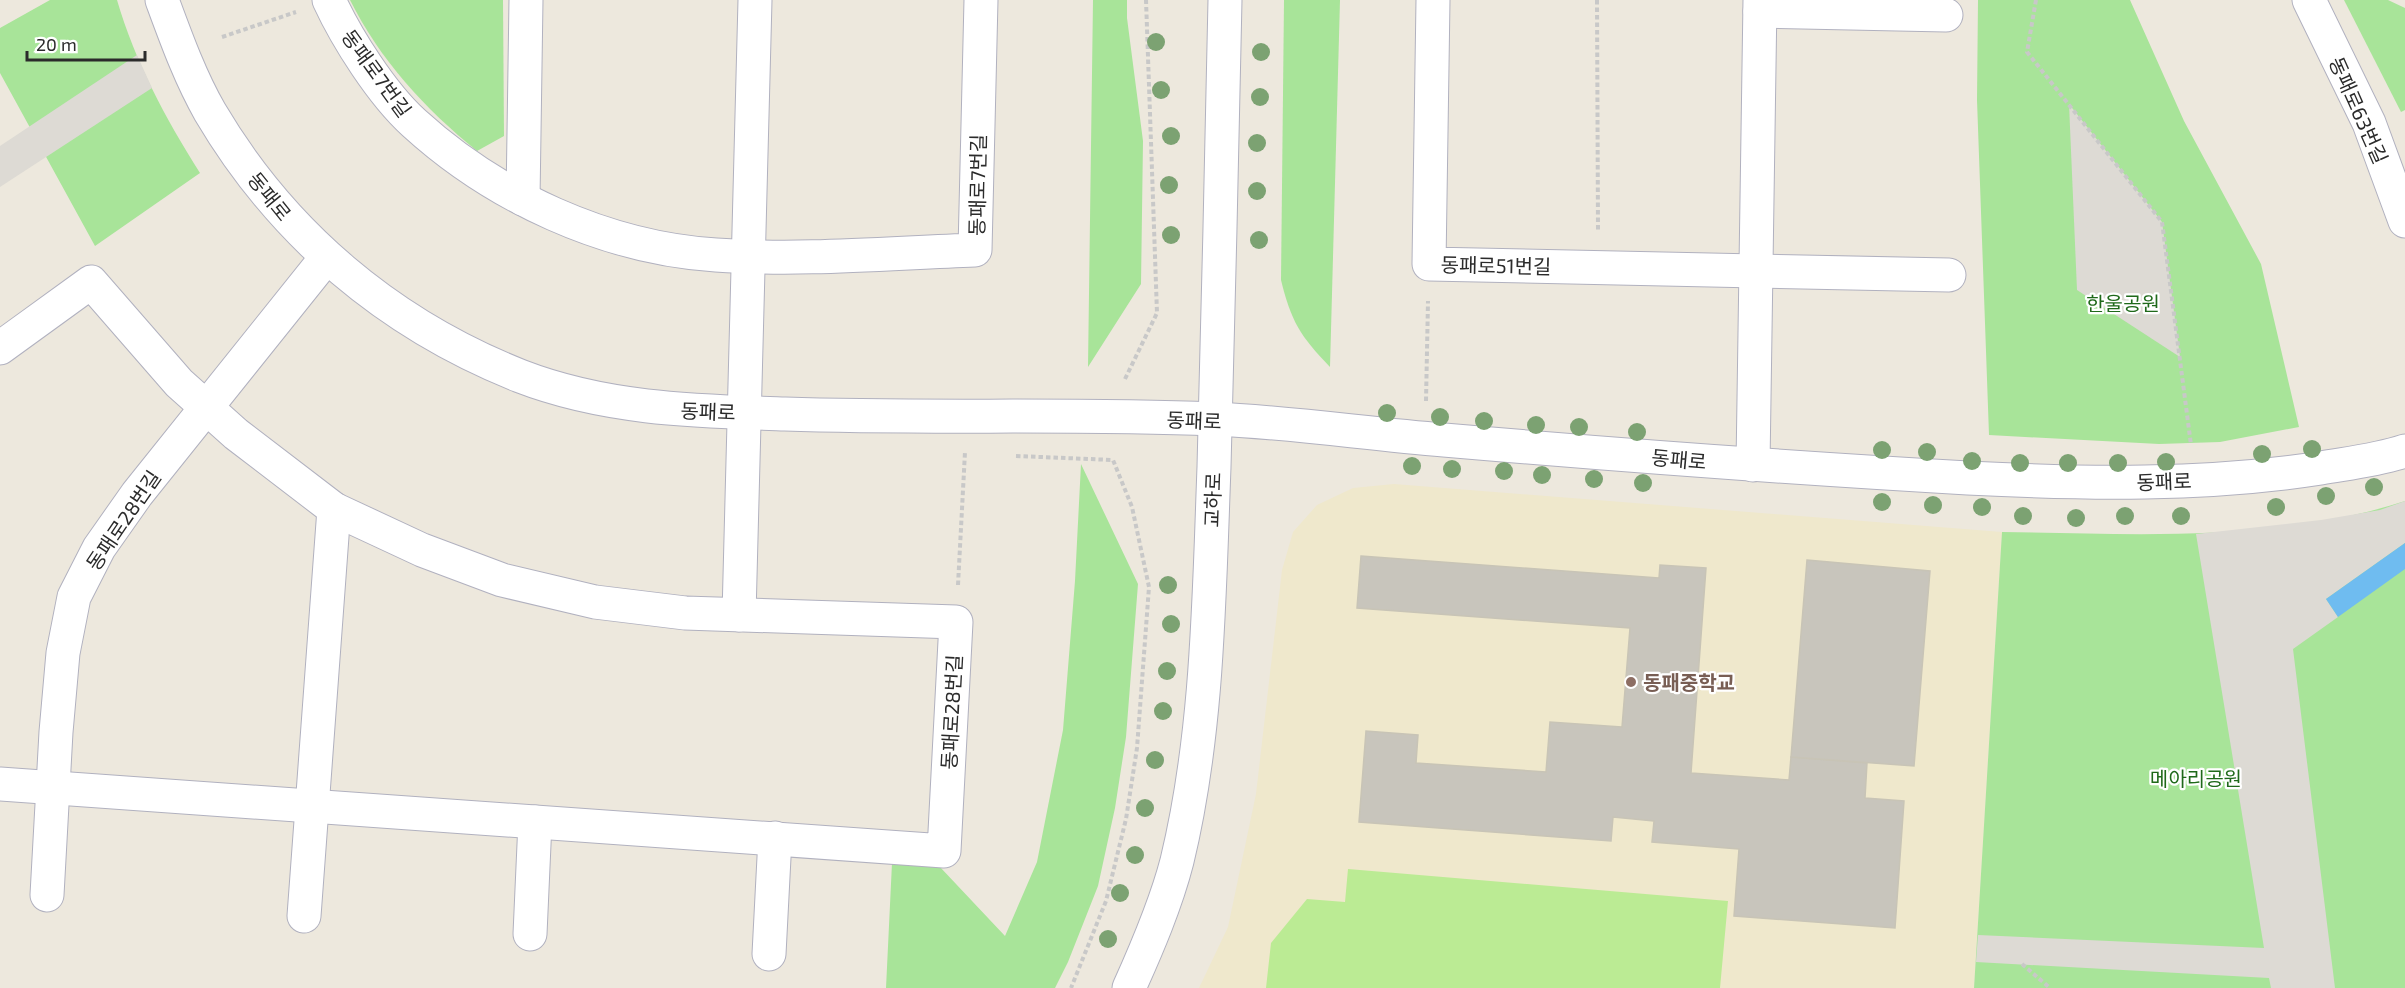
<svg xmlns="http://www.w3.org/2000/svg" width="2405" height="988" font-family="'Exo 2','Noto Sans KR',sans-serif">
<rect width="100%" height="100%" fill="#ede8dd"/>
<path fill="#efe8cc" d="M1394,484L2002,532L1974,988H1199L1228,927L1256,794L1282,570L1293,532L1317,505L1353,488Z"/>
<g fill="#a8e499">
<path d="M50,0H117C135,62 166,119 200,173L95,246L0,73V28Z"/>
<path d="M350,0H503L504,136L477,151C425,109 380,60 350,0Z"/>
<path d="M1093,0H1127V18L1143,141L1141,284L1088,367Z"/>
<path d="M1284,0H1340L1330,367C1300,336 1291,321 1281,280Z"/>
<path d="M1978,0H2130L2184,121L2261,264L2299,427L2220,442L2159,444L1989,435L1977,100Z"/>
<path d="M2344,0H2388L2405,8V110L2401,112Z"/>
<path d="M1081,464L1138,584L1126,737L1115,808L1098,886L1068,962L1055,988H886L892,863L940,867L1005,936L1037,862L1063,730L1075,581Z"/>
<path d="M2405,501V988H1974L2002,532C2137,534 2275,543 2405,501Z"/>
</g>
<path fill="#bbeb94" d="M1348,869L1728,901L1720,988H1266L1271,943L1307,899L1345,902Z"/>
<g fill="#dddad4">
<path d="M137,55L152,88L0,187V146Z"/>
<path d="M2069,104L2162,222L2180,357L2077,290Z"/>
<path d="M2405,501V543L2326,599L2338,617L2293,649L2335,988H2271L2269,978L1976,962L1978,935L2264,948L2196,534L2321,520L2380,510Z"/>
</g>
<path fill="#6fbcf0" d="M2405,543V569L2338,617L2326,599Z"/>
<g fill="#c8c5bc" stroke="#c8c4b6" stroke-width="1.5">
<path d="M1361,556L1659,578L1660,565L1706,568L1691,773L1789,780L1791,757L1867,763L1865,798L1904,801L1895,928L1734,916L1739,849L1652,842L1654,821L1613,817L1611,841L1359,822L1366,731L1418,735L1416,763L1546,772L1550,722L1622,727L1630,628L1357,608Z"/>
<path d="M1807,560L1930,571L1914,766L1791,757Z"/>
</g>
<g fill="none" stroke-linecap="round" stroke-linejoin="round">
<defs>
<g id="minor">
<path d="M162,0C176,38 190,77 210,112C282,234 389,324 520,376C605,409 695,411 785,414C927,419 1070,413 1213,419C1290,422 1367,434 1444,440C1618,455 1793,468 1968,478C2085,484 2205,486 2321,468C2350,463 2378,460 2405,451"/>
<path d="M329,0C347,39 382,94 414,123C495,197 606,248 716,255C802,261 890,253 975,250L981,0"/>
<path d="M1433,0L1429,264L1949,275"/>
<path d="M2309,0L2369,123L2405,221"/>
<path d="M1760,11L1946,15"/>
<path d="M523,199L526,0"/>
<path d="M0,348L91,282L179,383L236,434L334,509L422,550L502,580L595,602L685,613L956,622L944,851L0,784"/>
<path d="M1753,465L1760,0"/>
<path d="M739,615L755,0"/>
<path d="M47,895L56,732L63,653L74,597L99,548L137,494L326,258"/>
<path d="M304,916L334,509"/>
<path d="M530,934L535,822"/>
<path d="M769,954L775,838"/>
<path d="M1129,988C1147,948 1166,904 1177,861C1208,733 1209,598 1214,467C1219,311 1221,156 1225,0"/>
</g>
</defs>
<use href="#minor" stroke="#b1b1bf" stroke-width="35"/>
<g stroke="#c8c8c8" stroke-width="4" stroke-dasharray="4.5 3" stroke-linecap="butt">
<path d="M1597,0L1598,230"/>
<path d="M2036,0L2027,52L2162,222L2191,445"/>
<path d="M222,37L296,12"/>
<path d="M1125,379L1157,313L1146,0"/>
<path d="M1426,401L1428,301"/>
<path d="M1016,456L1113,460L1132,507L1149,587L1137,748L1126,819L1106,901L1071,988"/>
<path d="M958,585L965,452"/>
<path d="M2022,964L2050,988"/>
</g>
<use href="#minor" stroke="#fff" stroke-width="33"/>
</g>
<g fill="#7ca272">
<circle cx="1156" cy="42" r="9"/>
<circle cx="1261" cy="52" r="9"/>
<circle cx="1161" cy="90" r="9"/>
<circle cx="1260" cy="97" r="9"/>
<circle cx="1171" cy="136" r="9"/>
<circle cx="1257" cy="143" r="9"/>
<circle cx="1169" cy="185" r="9"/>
<circle cx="1257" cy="191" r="9"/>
<circle cx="1171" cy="235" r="9"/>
<circle cx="1259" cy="240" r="9"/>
<circle cx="1387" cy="413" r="9"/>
<circle cx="1440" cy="417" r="9"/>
<circle cx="1484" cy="421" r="9"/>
<circle cx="1536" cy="425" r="9"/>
<circle cx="1579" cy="427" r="9"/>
<circle cx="1637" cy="432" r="9"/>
<circle cx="2312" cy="449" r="9"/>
<circle cx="1882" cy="450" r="9"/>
<circle cx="1927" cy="452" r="9"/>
<circle cx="2262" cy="454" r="9"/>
<circle cx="1972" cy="461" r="9"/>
<circle cx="2166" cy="462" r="9"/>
<circle cx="2020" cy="463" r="9"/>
<circle cx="2068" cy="463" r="9"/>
<circle cx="2118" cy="463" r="9"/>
<circle cx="1412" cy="466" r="9"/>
<circle cx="1452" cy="469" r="9"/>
<circle cx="1504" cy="471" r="9"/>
<circle cx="1542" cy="475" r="9"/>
<circle cx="1594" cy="479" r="9"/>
<circle cx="1643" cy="483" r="9"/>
<circle cx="2374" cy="487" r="9"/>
<circle cx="2326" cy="496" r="9"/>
<circle cx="1882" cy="502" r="9"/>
<circle cx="1933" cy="505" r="9"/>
<circle cx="1982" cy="507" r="9"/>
<circle cx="2276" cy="507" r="9"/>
<circle cx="2023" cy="516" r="9"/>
<circle cx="2125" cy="516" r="9"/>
<circle cx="2181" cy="516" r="9"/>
<circle cx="2076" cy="518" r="9"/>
<circle cx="1168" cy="585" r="9"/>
<circle cx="1171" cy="624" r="9"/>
<circle cx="1167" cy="671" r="9"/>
<circle cx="1163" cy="711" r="9"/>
<circle cx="1155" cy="760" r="9"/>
<circle cx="1145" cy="808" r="9"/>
<circle cx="1135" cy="855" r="9"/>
<circle cx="1120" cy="893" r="9"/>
<circle cx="1108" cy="939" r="9"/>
</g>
<circle fill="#8d6e63" stroke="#fff" stroke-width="2" cx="1631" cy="682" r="6"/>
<g text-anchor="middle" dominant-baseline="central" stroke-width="4.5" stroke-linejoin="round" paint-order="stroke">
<g font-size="20" fill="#2b2b2b" stroke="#fff">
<text transform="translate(377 73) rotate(54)">동패로7번길</text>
<text transform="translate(2359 110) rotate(66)">동패로63번길</text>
<text transform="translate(977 185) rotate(-89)">동패로7번길</text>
<text transform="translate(270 196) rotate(51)">동패로</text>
<text transform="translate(1496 265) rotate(1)">동패로51번길</text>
<text transform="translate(708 411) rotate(2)">동패로</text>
<text transform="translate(1194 420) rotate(2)">동패로</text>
<text transform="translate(1679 459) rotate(5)">동패로</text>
<text transform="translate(2164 481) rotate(-2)">동패로</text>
<text transform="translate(1212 500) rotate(-88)">교하로</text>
<text transform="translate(123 520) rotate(-56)">동패로28번길</text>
<text transform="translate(951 712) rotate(-87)">동패로28번길</text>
</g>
<g font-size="20" fill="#1f691a" stroke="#fff">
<text x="2123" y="303">한울공원</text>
<text x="2196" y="778">메아리공원</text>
</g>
<g font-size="20" font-weight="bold" fill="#785e54" stroke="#fff" text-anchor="start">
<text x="1643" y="682">동패중학교</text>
</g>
</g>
<path d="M27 51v9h118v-9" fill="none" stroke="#2b2b2b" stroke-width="3"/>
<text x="36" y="51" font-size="18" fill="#2b2b2b" stroke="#ffffff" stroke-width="4.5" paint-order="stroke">20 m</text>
</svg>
